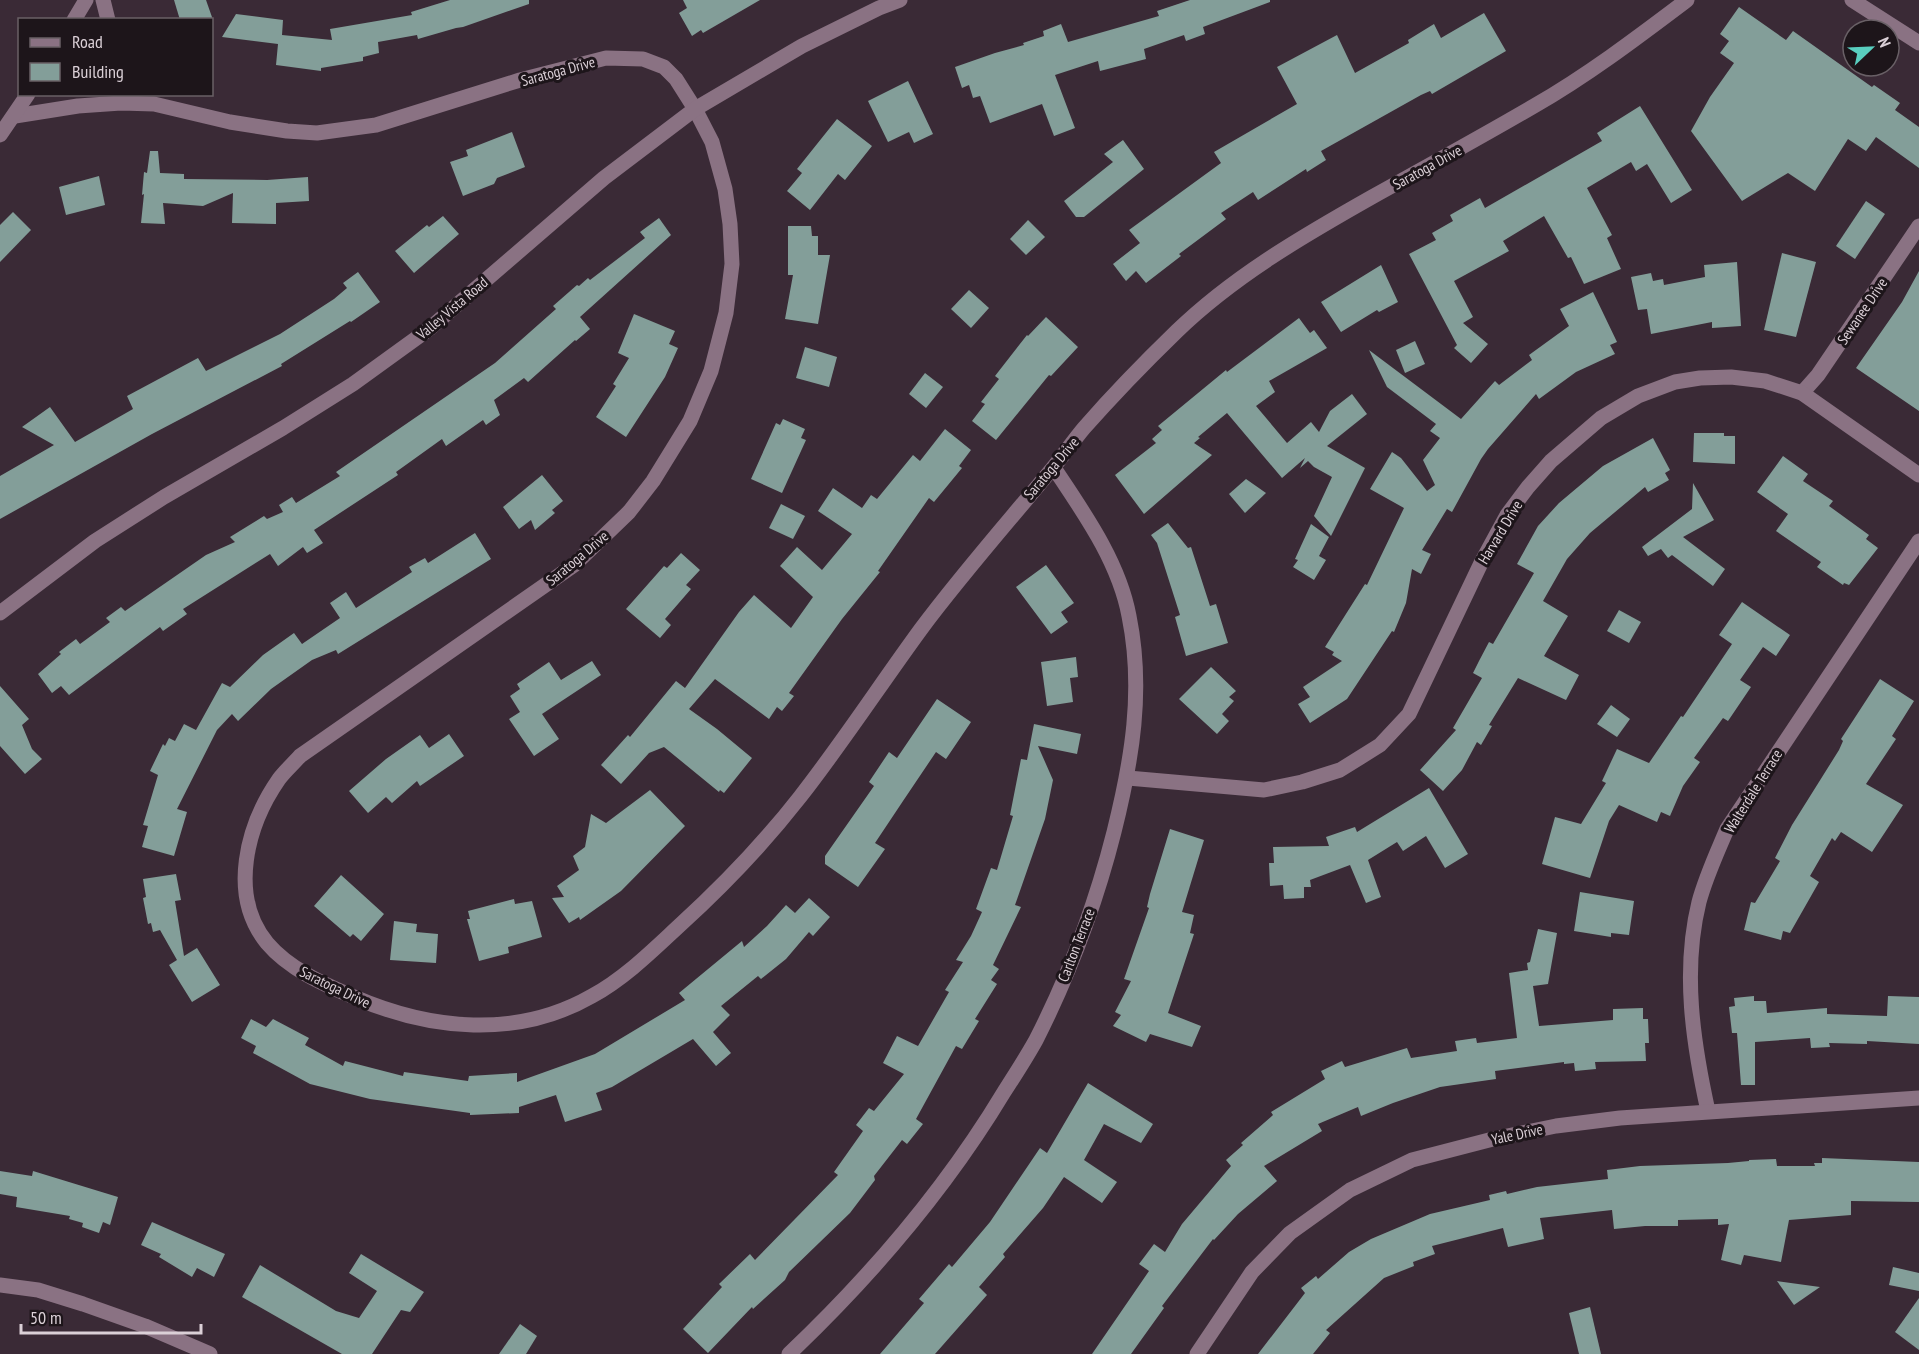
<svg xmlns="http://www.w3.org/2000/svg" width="1919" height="1354" font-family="'PT Sans Narrow',sans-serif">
<rect width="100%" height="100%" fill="#3a2a36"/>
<g fill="#839e99">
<path d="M174,0H206L213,20H180Z"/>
<path d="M450,0H529V4L463,27L456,28L418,39L417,35L378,42L379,53L363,57V61L321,68V71L276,65L278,44L222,37L236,14L283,20L282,35L332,40L330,29L412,15L411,12Z"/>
<path d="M683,0H760L703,33L701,30L692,36L679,13L687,8Z"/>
<path d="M1190,0H1270V2L1203,27L1205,34L1186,41L1184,35L1144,49L1146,59L1100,71L1098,61L1055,75L1075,128L1054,136L1042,104L990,123L980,96L973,98L969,85L962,88L955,67L995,53L1024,45L1023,43L1044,36L1043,31L1061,24L1068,42L1159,16L1157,11Z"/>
<path d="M1739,7L1786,40L1793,31L1872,87L1874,85L1900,103L1895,110L1919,127V168L1876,137L1866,151L1848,139L1815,191L1788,173L1742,201L1691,131L1710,97L1734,63L1720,53L1729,41L1720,34Z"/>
<path d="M1484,13L1506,51L1432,94L1430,91L1421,95L1321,151L1326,160L1307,172L1306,169L1258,200L1253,192L1221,213L1226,219L1179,254L1181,256L1146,283L1136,271L1126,281L1113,264L1140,243L1129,230L1221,163L1214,152L1297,104L1277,67L1337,35L1355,73L1409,43L1408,40L1434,24L1441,38Z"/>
<path d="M908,81L933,134L914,143L909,132L888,142L868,101Z"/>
<path d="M1640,106L1692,190L1671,203L1647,164L1636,171L1631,162L1587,188L1612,235L1607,238L1621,269L1584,284L1571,257L1568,258L1544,216L1503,241L1509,251L1454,281L1473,317L1463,323L1488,344L1471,363L1454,348L1457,345L1409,254L1436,240L1432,233L1453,221L1450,215L1480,198L1485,208L1602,141L1597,133Z"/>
<path d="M837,119L872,146L845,180L838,174L810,210L787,191L802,173L797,169Z"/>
<path d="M512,132L525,167L497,178L494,184L463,196L450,162L468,156L466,150Z"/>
<path d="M1123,140L1144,169L1084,217H1076L1064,201L1113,162L1104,154Z"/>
<path d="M150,151H158L160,173L184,174V179L267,180L308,177L309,201L276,203V224L232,223L233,193L203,206L163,203L165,224L141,223L144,194L142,195L144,172L147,173Z"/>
<path d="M99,176L105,205L66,215L59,187Z"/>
<path d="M1866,201L1885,214L1855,259L1836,246Z"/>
<path d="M13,212L31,230L0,262V225Z"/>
<path d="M443,216L459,234L414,273L395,251L427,225L429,227Z"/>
<path d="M659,218L671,235L580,317L590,329L576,341L575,340L528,382L524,378L494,400L500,415L486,425L483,420L446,446L442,439L396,472L398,475L314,530L323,543L307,553L303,547L278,566L270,554L183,609L187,614L163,631L160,627L69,695L61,686L52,693L38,674L61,654L59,652L76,639L80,644L110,622L106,618L121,607L125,611L206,555L235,542L230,537L264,516L267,519L283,512L279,505L292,497L296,503L340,476L336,472L495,363L556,309L553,306L577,285L579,286L588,278L590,280L645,238L640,232Z"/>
<path d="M1028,220L1045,237L1026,255L1010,239Z"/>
<path d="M788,226H811L812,236H818V255H830L818,324L785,319L793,275H788Z"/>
<path d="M1782,253L1816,262L1796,337L1764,330Z"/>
<path d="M1737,262L1741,326L1712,328V322L1651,334L1647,309L1638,310L1631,277L1651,273L1653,281L1663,279L1664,285L1705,277L1704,265Z"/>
<path d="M1381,265L1398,302L1379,312L1377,310L1341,332L1321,302Z"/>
<path d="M1919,271V411L1856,368L1902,302Z"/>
<path d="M358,272L380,302L351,322L350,321L281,364L282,366L152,434L0,519V476L54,445L22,427L50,407L75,442L133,409L127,396L198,358L206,371L280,334L334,299L347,288L343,283Z"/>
<path d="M969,290L989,308L971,328L951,309Z"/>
<path d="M1593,292L1617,342L1610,345L1615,354L1576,372L1539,399L1536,394L1488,449L1481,459L1452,512L1447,509L1422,550L1431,554L1421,574L1412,569L1406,603L1394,632L1392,631L1347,699L1310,723L1298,704L1310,697L1303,687L1342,661L1332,655L1334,652L1325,647L1365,584L1367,585L1404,508L1370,489L1392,452L1401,458L1427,491L1435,485L1423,460L1440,438L1430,431L1436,424L1387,387L1369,350L1461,419L1495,381L1499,385L1532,360L1529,355L1569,326L1560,309Z"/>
<path d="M634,314L675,331L669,344L678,348L665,377L626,437L596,417L616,386L613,384L629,358L618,353Z"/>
<path d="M1046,317L1078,347L1051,376L1049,375L996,440L972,421L985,404L981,402L999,379L995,376L1027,335L1028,336Z"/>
<path d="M1299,318L1310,333L1314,330L1327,348L1269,381L1275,392L1256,406L1287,443L1311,422L1319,432L1330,411L1352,394L1367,414L1327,446L1365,468L1331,536L1314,516L1332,477L1314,467L1308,461L1300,468L1305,458L1282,478L1227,413L1198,437L1200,438L1194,443L1212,455L1144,514L1115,475L1156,443L1152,439L1162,430L1158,426L1226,370L1227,372Z"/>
<path d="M1415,341L1425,364L1405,373L1396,350Z"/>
<path d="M805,347L837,357L829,387L796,378Z"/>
<path d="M925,373L943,387L926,408L909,394Z"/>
<path d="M783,419L805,429L801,438L806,440L782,493L751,479L776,423L780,425Z"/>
<path d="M945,429L971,450L959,466L962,468L934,502L929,498L878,571L880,572L842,619L789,693L794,696L782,711L777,707L769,719L715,679L689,709L717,729L752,758L724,793L720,790L719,792L664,747L649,753L621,784L601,765L628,735L630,737L676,681L685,688L739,612L754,595L791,628L813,597L780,566L797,547L822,570L852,534L818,511L833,488L862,508L871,495L877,499L913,455L920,461Z"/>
<path d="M1694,433H1724V436H1735V464L1693,462Z"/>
<path d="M1653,438L1670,470L1665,473L1669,480L1648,492L1645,487L1590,533L1567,559L1543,601L1568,616L1544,656L1579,675L1566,700L1518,678L1489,725L1492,726L1481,745L1477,742L1462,770L1443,791L1420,770L1456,730L1453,728L1482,678L1473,673L1479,661L1489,642L1493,644L1534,573L1517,564L1538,526L1559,503L1603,466Z"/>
<path d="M1783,456L1808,474L1803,481L1833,501L1829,506L1869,535L1866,539L1878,548L1849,585L1844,583L1843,585L1817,567L1821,562L1776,531L1788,514L1757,492Z"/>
<path d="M542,475L563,501L552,510L555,513L535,530L531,520L519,529L503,507Z"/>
<path d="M1246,479L1266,493L1245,513L1229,494Z"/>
<path d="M1693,483L1714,520L1683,537L1725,569L1713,586L1672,555L1668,558L1661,549L1648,556L1642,547L1692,509Z"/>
<path d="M781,504L805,516L793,539L769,528Z"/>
<path d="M1168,523L1188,548L1191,547L1210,606L1216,604L1228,643L1186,656L1175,617L1180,615L1157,543L1151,535Z"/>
<path d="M1311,524L1329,537L1319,556L1326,560L1314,580L1293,567L1298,560L1295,559Z"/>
<path d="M475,533L491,559L338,654L336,650L312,660L271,689L238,721L232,714L217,730L177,809L187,812L174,856L142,847L148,826L143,825L158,775L150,771L163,744L165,746L169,738L175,741L184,724L196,730L222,683L230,687L263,655L294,633L302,644L340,618L330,603L346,592L356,608L412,572L409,567L425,558L428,563Z"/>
<path d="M681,553L700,570L686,585L691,589L665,619L671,625L660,638L626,609L664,566L667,568Z"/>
<path d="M1046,565L1074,603L1061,612L1068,622L1051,634L1016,587Z"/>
<path d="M1742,602L1790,635L1776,656L1763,647L1740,680L1751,687L1728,721L1723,718L1694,758L1700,762L1683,786L1670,816L1661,812L1657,822L1619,805L1609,821L1590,878L1542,864L1555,817L1581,824L1606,783L1602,781L1617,749L1649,763L1681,716L1683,717L1732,644L1719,635Z"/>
<path d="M1619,610L1641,622L1629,643L1607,631Z"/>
<path d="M1076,657L1078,677L1070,678L1073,702L1047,706L1041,662Z"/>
<path d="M592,661L601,675L542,714L559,739L534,756L509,719L520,712L510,696L520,689L517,684L549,662L561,680Z"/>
<path d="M1211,667L1236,691L1229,697L1234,701L1222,714L1229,721L1217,734L1179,699Z"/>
<path d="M1880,679L1914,701L1892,736L1896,739L1866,784L1903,805L1872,852L1841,832L1835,841L1832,838L1810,876L1819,882L1790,933L1783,931L1781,940L1744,930L1751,902L1755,903L1780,861L1775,858L1792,825L1839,750L1843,741L1841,739Z"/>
<path d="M0,686L29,719L22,725L32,749L42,759L25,774L0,746Z"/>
<path d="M937,699L971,722L946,759L936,752L903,801L875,843L885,849L858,887L825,864V856L874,786L869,782L889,752L897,758Z"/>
<path d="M1611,705L1630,719L1617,737L1597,724Z"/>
<path d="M1034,724L1081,734L1077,754L1038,746L1053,780L1045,819L1015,905L1021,907L993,965L999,969L991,980L997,984L975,1019L979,1021L962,1049L956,1046L916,1119L923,1124L907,1144L902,1140L874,1176L875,1180L850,1213L789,1272L785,1280L753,1309L752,1307L708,1353L683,1329L722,1287L719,1284L750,1254L755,1260L838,1175L834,1172L863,1131L856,1125L869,1108L874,1111L904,1074L883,1063L897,1036L918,1046L949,992L945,990L963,962L956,960L971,936L982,912L976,909L991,868L997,870L1013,816L1010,815L1021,759L1027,760Z"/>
<path d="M449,734L464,756L420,786L417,781L392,803L386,797L368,813L349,791L386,759L420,735L429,748Z"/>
<path d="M1429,788L1468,854L1445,868L1426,836L1403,851L1397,842L1368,860L1381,897L1366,903L1350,865L1310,880L1311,887H1304V898L1284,899L1283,885L1270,886L1269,863H1274L1273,847L1329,846L1326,837L1355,827L1357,832Z"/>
<path d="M650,790L685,826L621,891L580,920L579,917L569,923L552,898L564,897L557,886L579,870L573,856L585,847L591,814L606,823Z"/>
<path d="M1170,829L1204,840L1182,912L1194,915L1190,933L1194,934L1168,1013L1201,1026L1192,1047L1150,1034L1146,1042L1113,1026L1121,1015L1115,1012L1131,981L1124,979L1149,908L1147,907L1150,894Z"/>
<path d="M176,874L181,900L175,901L184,956L197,948L220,985L192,1002L169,965L177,960L160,930L153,932L151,923L148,924L143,898L146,897L143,879Z"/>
<path d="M341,875L384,914L361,941L353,934L350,937L314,906Z"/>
<path d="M1580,892L1634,901L1629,935L1611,933V937L1574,931Z"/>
<path d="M809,898L830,917L813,936L809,932L786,959L761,979L758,976L721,1006L730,1015L713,1032L731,1053L716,1066L693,1039L612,1087L596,1093L602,1110L565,1122L556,1095L519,1107V1113L470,1115V1113L370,1099L310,1084L253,1053L256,1046L241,1038L251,1019L266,1027L273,1019L309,1038L305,1045L343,1066L345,1061L403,1076L404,1072L468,1081L469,1076L517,1073V1082L595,1054L685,1000L679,993L742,941L744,947L767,926L786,905L795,913Z"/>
<path d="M514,899L515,904L532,901L542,937L508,947L509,953L479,961L467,919H470L468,911Z"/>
<path d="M394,921L417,924L416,932L438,934L436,963L390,960Z"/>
<path d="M1538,929L1557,933L1548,984L1533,986L1539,1026L1613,1020V1009L1643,1008V1019H1648L1649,1043H1645L1646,1061L1595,1062L1596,1069L1575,1071L1574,1063L1564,1064V1062L1495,1071L1496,1079L1440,1087L1393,1103L1361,1116L1358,1107L1318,1124L1322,1131L1264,1166L1277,1181L1238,1214L1214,1240L1213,1239L1162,1306L1164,1308L1131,1354H1092L1149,1271L1139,1264L1154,1244L1165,1252L1182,1224L1231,1166L1226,1160L1243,1145L1241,1143L1273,1115L1271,1112L1325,1079L1321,1071L1342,1061L1345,1067L1407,1048L1411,1058L1457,1051L1455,1041L1476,1038L1477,1043L1517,1038L1509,973L1528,970L1527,963L1530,962Z"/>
<path d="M1754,996V1001H1766L1767,1013L1827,1008V1014L1887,1016L1888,996L1919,997V1044L1867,1041V1044L1829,1043L1830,1047L1811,1048L1810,1038L1755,1042V1085H1741L1737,1033H1732L1729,1007L1735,1006L1734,998Z"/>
<path d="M1088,1083L1153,1124L1141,1143L1104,1124L1084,1160L1117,1182L1102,1203L1064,1177L1043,1208L1003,1254L1005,1257L979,1287L987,1295L935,1354H880L924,1303L919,1299L949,1264L952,1267L990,1222L1040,1148L1047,1153Z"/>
<path d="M1822,1158L1919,1162V1202L1851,1201V1215L1789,1220L1781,1262L1744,1255L1741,1265L1721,1260L1729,1224L1718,1225V1219L1678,1220V1226H1645L1614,1229L1612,1210L1540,1218L1544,1239L1508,1247L1503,1228L1432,1246L1435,1254L1413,1262L1414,1266L1384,1278L1326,1330L1330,1333L1313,1354H1258L1305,1293L1301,1288L1316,1276L1318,1279L1349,1252L1371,1239L1430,1214L1490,1200L1489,1195L1506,1191L1507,1194L1537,1187L1608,1179L1607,1170L1640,1166L1728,1163L1749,1161V1160L1776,1159L1777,1166H1815L1814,1163H1822Z"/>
<path d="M0,1171L32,1176L33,1171L118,1197L110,1225L103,1222L99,1233L82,1227L83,1223L69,1219L70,1216L16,1207L17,1197L0,1194Z"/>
<path d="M152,1222L225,1254L214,1277L197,1268L192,1277L159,1257L161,1254L141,1245Z"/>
<path d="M361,1254L424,1292L410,1312L401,1310L372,1354H342L242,1297L260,1265L336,1311L359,1318L377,1291L349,1273Z"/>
<path d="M1893,1267L1919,1273V1291L1889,1285Z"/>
<path d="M1777,1281L1820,1287L1794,1305Z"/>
<path d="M1919,1298V1350L1895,1332Z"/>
<path d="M1590,1307L1601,1354H1579L1569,1313Z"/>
<path d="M520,1324L537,1336L526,1354H499Z"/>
</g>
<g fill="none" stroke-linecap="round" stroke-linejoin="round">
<g stroke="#8a7283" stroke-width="15">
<path d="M103,0L108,20"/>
<path d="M1852,0L1919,43"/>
<path d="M74,20L86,0"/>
<path d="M15,116L78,106L121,103L154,104L230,122L287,131L317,133L376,125L520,80L606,58L643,59L664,67L676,79L695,109L712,142L725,189L730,224L732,264L726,313L711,371L690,421L653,481L629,512L574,565L300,756C293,764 285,771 279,779C247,825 228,895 267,943C289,969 323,984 354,997C430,1030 517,1039 592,996C625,978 653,950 680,925C724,885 764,843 800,797C843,742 880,685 921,629C962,574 1008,522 1052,469C1063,456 1073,441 1084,428C1113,395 1145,362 1177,331C1234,276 1303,236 1372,197C1426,167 1481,137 1534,106C1588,75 1638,37 1687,0"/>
<path d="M0,135L28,94"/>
<path d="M1802,393L1818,375L1919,226"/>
<path d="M0,613L95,541L164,497L283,428L353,384L429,329L604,178L695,109L802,46L879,8L900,0"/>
<path d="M1128,778L1264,790L1302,782L1340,770L1380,745L1409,714L1482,561L1507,515L1528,487L1551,461L1601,418L1638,396L1675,382L1700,378L1731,377L1765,381L1802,393L1919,475"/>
<path d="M1708,1111C1693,1043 1682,971 1699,902C1706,876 1717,853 1727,829L1919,541"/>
<path d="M0,1285L38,1290L83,1304L145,1326L210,1354"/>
<path d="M789,1354C871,1276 945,1190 1004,1092C1015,1075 1026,1058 1036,1040C1069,975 1096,903 1114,832C1132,760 1144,690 1129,616C1119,562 1084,513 1054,468"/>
<path d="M1197,1354L1252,1272L1290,1233L1350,1190L1412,1160L1493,1139L1556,1126L1620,1118L1919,1098"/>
</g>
</g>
<g text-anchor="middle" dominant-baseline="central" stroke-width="6" stroke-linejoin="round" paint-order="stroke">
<g font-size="15" fill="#dbd0d7" stroke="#1d151a">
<text transform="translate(558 71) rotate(-15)">Saratoga Drive</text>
<text transform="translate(1427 167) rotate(-29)">Saratoga Drive</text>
<text transform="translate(452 308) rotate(-40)">Valley Vista Road</text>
<text transform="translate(1862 311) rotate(-56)">Sewanee Drive</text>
<text transform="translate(1051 468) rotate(-50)">Saratoga Drive</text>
<text transform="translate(1500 532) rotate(-59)">Harvard Drive</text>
<text transform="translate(577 558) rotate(-40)">Saratoga Drive</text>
<text transform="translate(1753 791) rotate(-58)">Walterdale Terrace</text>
<text transform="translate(1076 945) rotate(-69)">Carlton Terrace</text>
<text transform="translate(335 987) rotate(26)">Saratoga Drive</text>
<text transform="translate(1517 1134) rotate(-12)">Yale Drive</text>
</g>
</g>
<rect x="18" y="18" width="195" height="78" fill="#1d151a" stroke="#696066" stroke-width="1.5"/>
<rect x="30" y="38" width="30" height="9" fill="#8a7283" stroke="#696066" stroke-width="1.5"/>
<text x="72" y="48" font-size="18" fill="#dbd0d7">Road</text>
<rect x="30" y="63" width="30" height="18" fill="#839e99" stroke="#696066" stroke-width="1.5"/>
<text x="72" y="78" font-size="18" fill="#dbd0d7">Building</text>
<g transform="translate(1871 48) rotate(67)"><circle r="28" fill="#1d151a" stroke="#696066" stroke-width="1.5"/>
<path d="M0-4.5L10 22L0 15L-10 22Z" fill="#59cebf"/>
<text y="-9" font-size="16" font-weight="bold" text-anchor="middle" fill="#dbd0d7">N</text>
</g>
<path d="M21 1324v9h180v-9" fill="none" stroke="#dbd0d7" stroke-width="3"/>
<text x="30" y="1324" font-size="18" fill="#dbd0d7" stroke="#1d151a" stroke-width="4.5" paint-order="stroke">50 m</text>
</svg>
